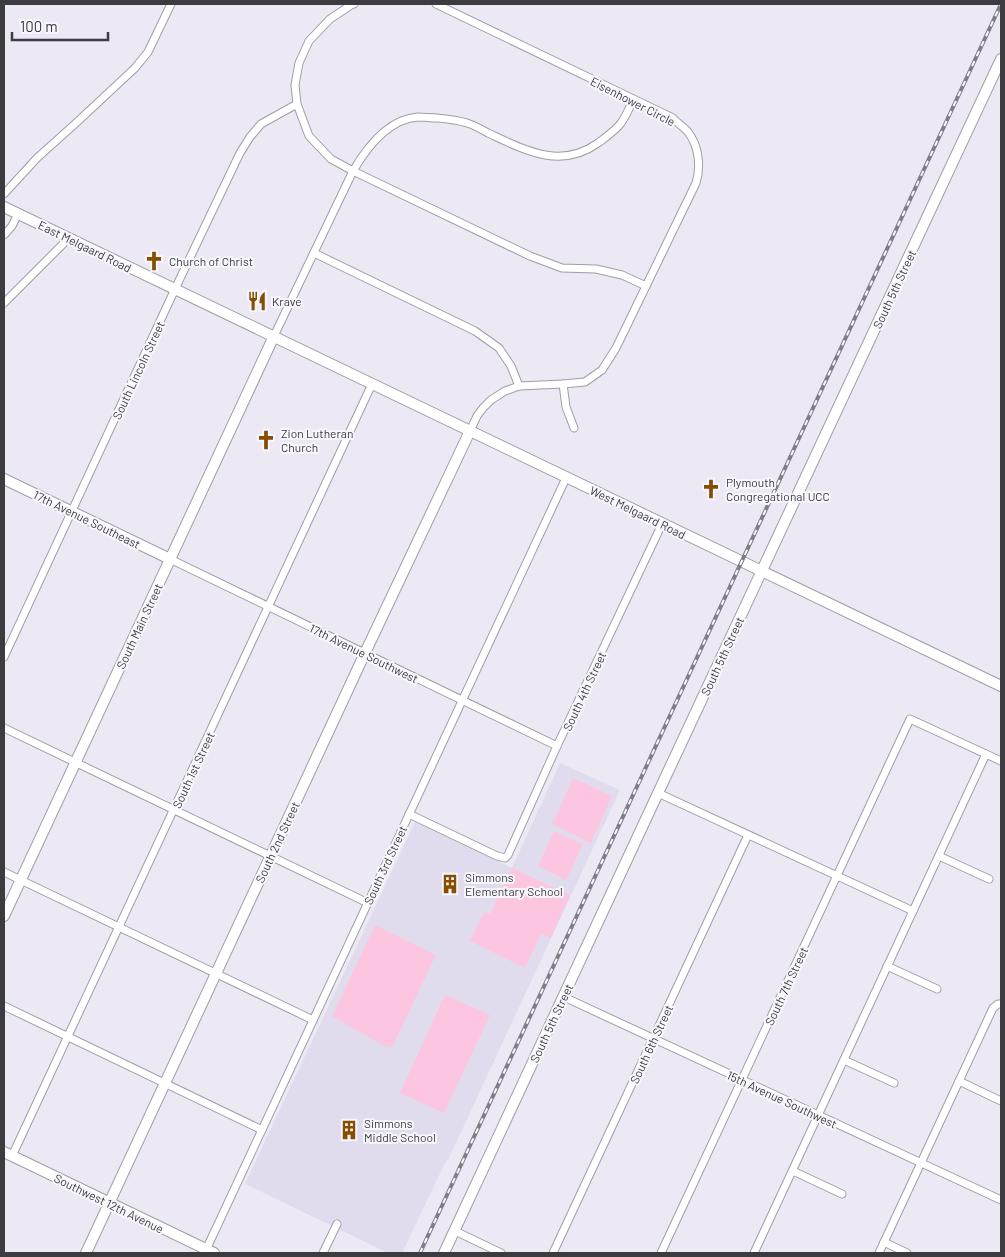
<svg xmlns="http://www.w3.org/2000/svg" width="1005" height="1257" font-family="Barlow,sans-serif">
<rect width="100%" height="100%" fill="#ece9f4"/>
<path fill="#e0dced" d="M560,763L620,790L448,1160L446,1161L402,1253H388L245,1184L415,822L512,868Z"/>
<g fill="#fdc6e0">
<path d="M573,778L612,796L591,843L552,824Z"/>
<path d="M554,831L583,844L566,880L538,866Z"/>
<path d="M512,868L570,895L551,938L541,934L525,968L470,941L484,912L490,914Z"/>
<path d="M375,925L436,955L393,1045L386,1047L332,1016Z"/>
<path d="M445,995L490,1015L444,1113L400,1093Z"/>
</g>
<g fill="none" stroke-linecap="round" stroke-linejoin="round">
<defs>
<g id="street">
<path d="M436,4L673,118C677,123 684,127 688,132C699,146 701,167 696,183L616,348L602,370L585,382L563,384L519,386L505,391L491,400L483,408L477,416L470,431"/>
<path d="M633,99C630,107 626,116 621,123C615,131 606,137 598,143C560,170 525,150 488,133C481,129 474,125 467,123C458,120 447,119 437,118C431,118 424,117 418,117C388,119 367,147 353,171L530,256L562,268L596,269L622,275L646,286"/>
<path d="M4,194L37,158L76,123L135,68L148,52L171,4"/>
<path d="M4,235L12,226L18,214"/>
<path d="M314,253L475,331L499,348L511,366L519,386"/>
<path d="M4,303L63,244L66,237"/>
<path d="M274,336L353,171L331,159L309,136L297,104L295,85L299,63L309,41L330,19L351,5L354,4"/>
<path d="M563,384L566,407L574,428"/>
<path d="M170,559L557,746"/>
<path d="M4,657L175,289L240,153L250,137L261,124L297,104"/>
<path d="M4,728L368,903"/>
<path d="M658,793L913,911"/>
<path d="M409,814L497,856L505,858L508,855L557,746L662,524"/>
<path d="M939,856L989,879"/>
<path d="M4,872L313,1020"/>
<path d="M887,966L937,989"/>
<path d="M564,997L1001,1200"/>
<path d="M4,1006L262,1130"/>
<path d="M844,1060L894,1083"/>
<path d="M959,1081L1001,1101"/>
<path d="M12,1156L372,384"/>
<path d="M793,1171L842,1194"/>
<path d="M455,1231L501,1253"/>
<path d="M884,1242L907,1253"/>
<path d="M205,1252L566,478"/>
<path d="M323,1253L337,1224"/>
<path d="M553,1253L748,835"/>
<path d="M661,1253L910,719L1001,761"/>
<path d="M754,1253L986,754"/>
<path d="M879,1253L993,1008L998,1004H1001"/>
</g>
<g id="secondary">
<path d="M4,207L1001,686"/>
<path d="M4,479L170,559"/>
<path d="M4,916L274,336"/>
<path d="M4,1152L214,1253"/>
<path d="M86,1253L365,653L470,431"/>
<path d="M444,1253L658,793L1001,59"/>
</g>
</defs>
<use href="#street" stroke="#9f9da6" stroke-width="9"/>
<use href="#secondary" stroke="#9f9da6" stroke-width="12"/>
<use href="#street" stroke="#fff" stroke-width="7"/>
<use href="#secondary" stroke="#fff" stroke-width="10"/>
<defs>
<path id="rail" d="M420,1253L1001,4"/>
</defs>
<use href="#rail" stroke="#807e85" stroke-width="4"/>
<use href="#rail" stroke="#f9f7fe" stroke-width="2" stroke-dasharray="5.5" stroke-linecap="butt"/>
</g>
<defs>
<symbol id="church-bare" viewBox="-9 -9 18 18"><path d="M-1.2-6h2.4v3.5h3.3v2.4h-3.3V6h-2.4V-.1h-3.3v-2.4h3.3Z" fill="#864e00" stroke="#f9f7fe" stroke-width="2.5" paint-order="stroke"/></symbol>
<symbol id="restaurant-bare" viewBox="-9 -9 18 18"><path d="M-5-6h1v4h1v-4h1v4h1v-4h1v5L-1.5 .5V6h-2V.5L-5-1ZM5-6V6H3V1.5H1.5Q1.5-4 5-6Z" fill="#864e00" stroke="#f9f7fe" stroke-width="2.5" paint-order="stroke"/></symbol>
<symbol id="building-bare" viewBox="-9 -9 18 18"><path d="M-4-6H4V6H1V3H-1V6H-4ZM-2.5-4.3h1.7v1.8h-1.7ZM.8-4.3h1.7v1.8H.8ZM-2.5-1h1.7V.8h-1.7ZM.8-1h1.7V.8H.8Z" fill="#864e00" stroke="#f9f7fe" stroke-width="2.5" paint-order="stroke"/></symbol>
</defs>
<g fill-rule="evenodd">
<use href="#church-bare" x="140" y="247" width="28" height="28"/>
<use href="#restaurant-bare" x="243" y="287" width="28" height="28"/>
<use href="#church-bare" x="252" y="426" width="28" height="28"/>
<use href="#church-bare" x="697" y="475" width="28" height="28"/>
<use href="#building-bare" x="436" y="870" width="28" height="28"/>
<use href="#building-bare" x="335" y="1116" width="28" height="28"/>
</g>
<g text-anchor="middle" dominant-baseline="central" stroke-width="4" stroke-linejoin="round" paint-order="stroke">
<g font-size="12" fill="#3c3b3f" stroke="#f9f7fe">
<text transform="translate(633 101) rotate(27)">Eisenhower Circle</text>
<text transform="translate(85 246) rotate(26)">East Melgaard Road</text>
<text transform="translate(894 289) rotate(-65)">South 5th Street</text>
<text transform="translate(138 370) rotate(-65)">South Lincoln Street</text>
<text transform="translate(638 512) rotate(26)">West Melgaard Road</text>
<text transform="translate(87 519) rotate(26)">17th Avenue Southeast</text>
<text transform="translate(139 626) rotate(-65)">South Main Street</text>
<text transform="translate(364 653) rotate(26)">17th Avenue Southwest</text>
<text transform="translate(722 656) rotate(-65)">South 5th Street</text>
<text transform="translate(584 691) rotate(-65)">South 4th Street</text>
<text transform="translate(193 770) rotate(-65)">South 1st Street</text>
<text transform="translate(277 842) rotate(-65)">South 2nd Street</text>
<text transform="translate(385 865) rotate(-65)">South 3rd Street</text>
<text transform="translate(786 986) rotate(-65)">South 7th Street</text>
<text transform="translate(551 1023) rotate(-65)">South 5th Street</text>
<text transform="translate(651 1044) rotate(-65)">South 6th Street</text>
<text transform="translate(782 1099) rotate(25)">15th Avenue Southwest</text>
<text transform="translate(109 1203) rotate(26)">Southwest 12th Avenue</text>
</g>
<g font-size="12" fill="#3c3b3f" stroke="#f9f7fe" text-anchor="start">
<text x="169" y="261">Church of Christ</text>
<text x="272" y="301">Krave</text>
<text x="281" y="433">Zion Lutheran<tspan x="281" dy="14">Church</tspan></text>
<text x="726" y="482">Plymouth<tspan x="726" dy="14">Congregational UCC</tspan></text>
<text x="465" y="877">Simmons<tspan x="465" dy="14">Elementary School</tspan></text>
<text x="364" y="1123">Simmons<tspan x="364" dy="14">Middle School</tspan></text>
</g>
</g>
<rect width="1005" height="1257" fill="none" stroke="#3c3b3f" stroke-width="10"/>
<path d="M12 32v8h96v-8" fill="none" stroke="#3c3b3f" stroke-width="2.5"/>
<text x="20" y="32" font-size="15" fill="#3c3b3f" stroke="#f9f7fe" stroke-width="4" paint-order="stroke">100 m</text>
</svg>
